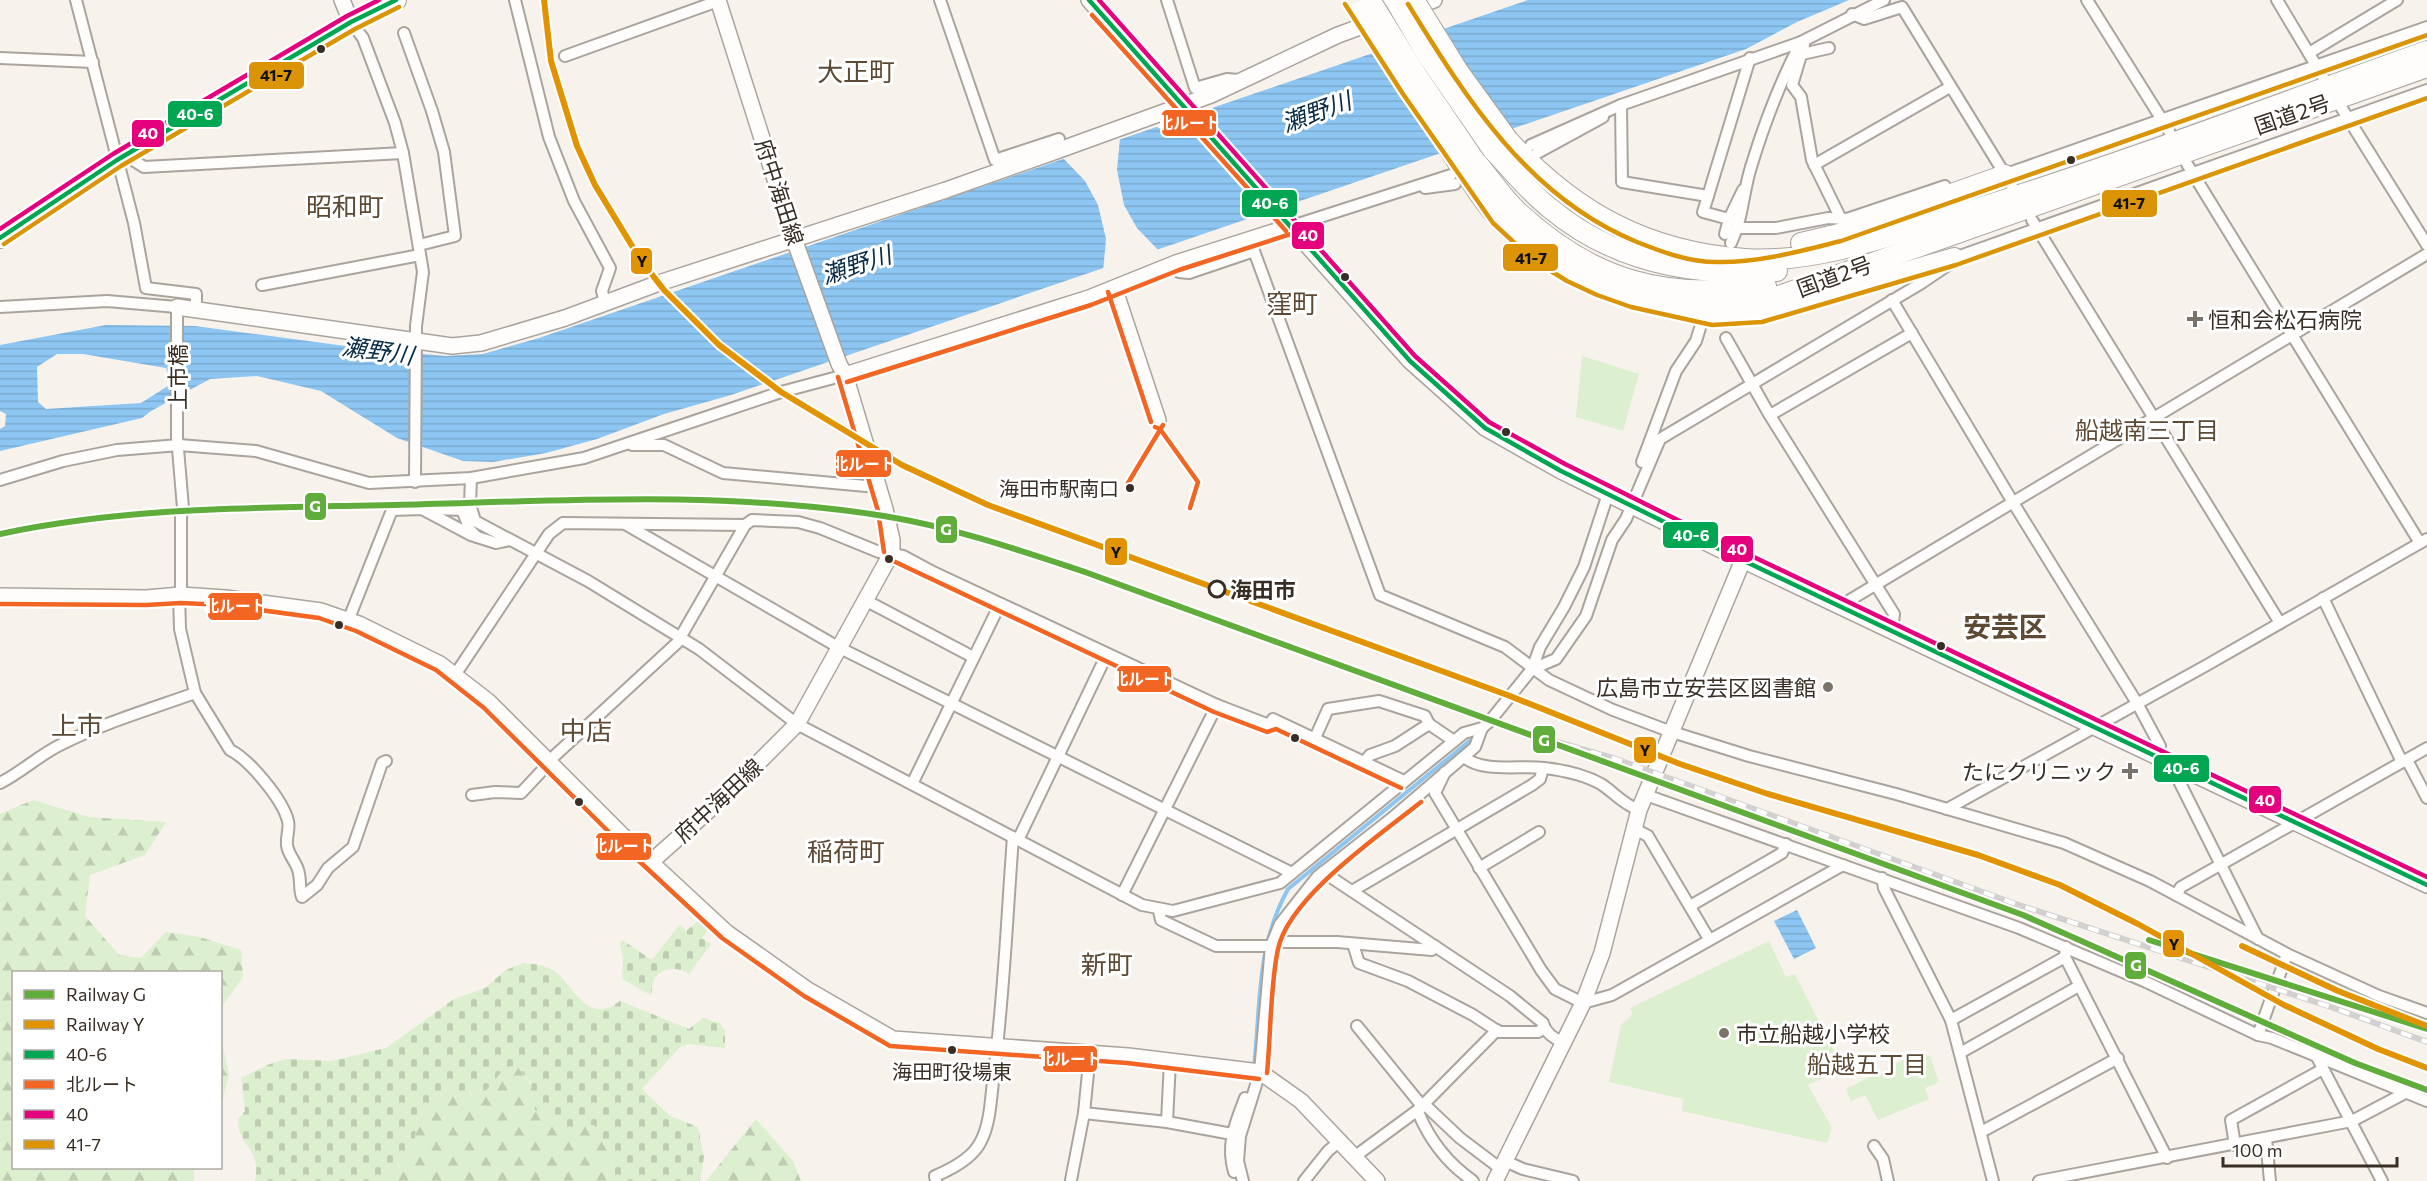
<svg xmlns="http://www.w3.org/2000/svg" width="2427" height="1181" font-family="Commissioner,'Noto Sans JP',sans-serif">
<defs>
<pattern id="forest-firs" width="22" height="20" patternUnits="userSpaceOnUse" patternTransform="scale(1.5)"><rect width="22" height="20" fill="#dcefce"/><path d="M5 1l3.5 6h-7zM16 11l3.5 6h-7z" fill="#becdb1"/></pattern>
<pattern id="cemetery-stones" width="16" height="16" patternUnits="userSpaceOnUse" patternTransform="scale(1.5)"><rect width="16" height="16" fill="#dcefce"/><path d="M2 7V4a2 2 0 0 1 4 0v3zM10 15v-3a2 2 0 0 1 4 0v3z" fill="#becdb1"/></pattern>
<pattern id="water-rules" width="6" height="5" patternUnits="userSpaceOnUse" patternTransform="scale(1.5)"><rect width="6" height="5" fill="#8dc6f2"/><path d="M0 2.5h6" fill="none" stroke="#7aaacf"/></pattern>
</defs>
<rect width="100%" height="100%" fill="#f7f2ec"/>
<g fill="url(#forest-firs)">
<path d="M33,800L89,817L166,822L145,855L90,875L85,916L119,955L141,958L166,932L200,937L241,950L243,977L221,1008L220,972H14V1168H194V1181H0V814Z"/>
<path d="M221,1038L229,1075L221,1105H220Z"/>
<path d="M516,1065L564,1127L594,1125L611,1157L612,1181H379L413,1154L417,1120L446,1091L484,1093L504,1069Z"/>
<path d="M756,1119L793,1161L801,1181H706Z"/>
</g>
<g fill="url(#cemetery-stones)">
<path d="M698,921L709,929L702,938L711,944L689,974C680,966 659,967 654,980C652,984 652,990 651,995L622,979L623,958L620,944L622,940L652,960L680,924L686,931Z"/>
<path d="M523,963C536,964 549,965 559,975C577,993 589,1024 620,1001L689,1029L703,1018L720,1023L725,1031V1048L688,1044L680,1047L642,1089L670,1116L698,1127L704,1157L700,1181H612L611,1157L594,1125L564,1128L535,1110L531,1083L516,1065L504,1069L484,1093L446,1091L417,1120L413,1154L379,1181H255C262,1147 237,1146 238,1119L245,1111L241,1078L267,1065L286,1059L331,1061L386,1048L454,999L485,988L506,970Z"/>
</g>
<g fill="#dcefce">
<path d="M1582,356L1639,374L1623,431L1576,417Z"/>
<path d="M1769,941L1786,977L1795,974L1843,1069L1808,1085L1832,1128L1827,1143L1682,1111L1683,1099L1609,1082L1621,1025L1633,1014L1630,1008Z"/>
<path d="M1917,1053L1930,1056L1939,1082L1925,1088L1929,1099L1878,1120L1865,1095L1851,1101L1846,1089Z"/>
</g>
<g fill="url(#water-rules)" fill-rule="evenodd">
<path d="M1528,0H1849L1797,22L1746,49L731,395L664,414L597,439L546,453L493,462L463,461L397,438L321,391L257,376L210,379L151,411L142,418L0,451V429L5,426L6,414L0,411V345L106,325L195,326L375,350L446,356L483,354L539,338ZM57,354H83L166,368L171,384L141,403L46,409L38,402L37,367Z"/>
<path d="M1797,910L1816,948L1794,959L1774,921Z"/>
</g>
<path fill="#f7f2ec" d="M1120,138L1117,170L1124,205L1137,228L1161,253L1103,272L1106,239L1098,205L1085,181L1062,157Z"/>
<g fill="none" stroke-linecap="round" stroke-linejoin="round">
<path stroke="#8dc6f2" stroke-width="4" d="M1254,1067C1261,1002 1256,947 1288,889L1472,739"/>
<defs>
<g id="street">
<path d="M76,0L134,223L146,288L196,294V309"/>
<path d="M515,0L549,137L574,201L610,268L602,291L605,303"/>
<path d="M940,0L995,160L1059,139"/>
<path d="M1167,0L1195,88L1227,79L1238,80"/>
<path d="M2087,0L2169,131"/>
<path d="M2277,0L2323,77"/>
<path d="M1852,14L1864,19L1902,7L2012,186"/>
<path d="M351,22L363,38L395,123L403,153L423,272L416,326L415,482"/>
<path d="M404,33L432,111L444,152L455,236L419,245"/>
<path d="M1804,45L1792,85L1801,97L1812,160L1841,219"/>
<path d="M2309,53L2397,0"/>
<path d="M1802,54L1829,48"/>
<path d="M565,56L718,1"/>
<path d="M0,58L93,62"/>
<path d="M1621,105L1622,182L1708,196L1750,58"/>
<path d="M2341,107L2427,245"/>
<path d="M1531,145L1621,105L1801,42L1884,0"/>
<path d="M1537,153L1603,117"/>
<path d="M125,155L144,167L403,153"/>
<path d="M2187,164L2420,543"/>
<path d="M1814,165L1950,87"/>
<path d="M2003,175L2427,27"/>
<path d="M1425,188L1455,184"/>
<path d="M1708,196L1703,212L1729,219"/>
<path d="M2032,220L2280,623"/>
<path d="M1292,226L1451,175"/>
<path d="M1738,228H1776L1828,218L1847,219L1945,186"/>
<path d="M1725,234L1729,219L1743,190"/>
<path d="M1731,243C1743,218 1743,192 1751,167C1764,124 1780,82 1801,42"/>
<path d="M1176,263L1179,272L1189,273L1254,251L1380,595L1505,647L1549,680L1613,710L1669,731L1749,756L1896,794L2064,843L2150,881L2287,954L2379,996L2427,1013"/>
<path d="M262,285L420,255"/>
<path d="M1892,300L2017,509L2137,703L2160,746L2157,757"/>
<path d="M0,307L107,301L177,307V437L183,508L181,517V595"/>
<path d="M1726,338L1769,414L1894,614L1892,631"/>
<path d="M1770,415L1912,333"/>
<path d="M632,445H664L723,473L877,487"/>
<path d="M1642,462L1676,371L1696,341L1700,328"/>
<path d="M471,478L470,504L475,521L588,581L699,649L797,724L1142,905L1173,911L1280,883L1464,733L1482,728L1490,721L1532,669L1540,647L1564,607L1584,567L1608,494"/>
<path d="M0,480L63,461L117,450L179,445L256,451L369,483L471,478L584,458L781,392L845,375"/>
<path d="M423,509L470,510"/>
<path d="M462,510L470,530L477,537"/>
<path d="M625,524L838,647L1292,873"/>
<path d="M179,595L180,629L195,693L230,750C249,759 283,800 288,821C290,828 286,837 287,845C288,856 298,863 299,874C301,883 299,889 302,897L317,885L328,868L353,847L382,763L386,761"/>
<path d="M2323,598L2402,762"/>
<path d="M865,600L973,657"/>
<path d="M1840,606L2427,254"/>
<path d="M348,621L392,510L422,509L471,535L496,543L510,540"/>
<path d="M1532,669L1556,659L1586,616L1612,540L1626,519L1660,439L1920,284L1948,265L1954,258L2427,90"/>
<path d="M455,675L549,534L563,523L745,525L752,520L798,522L820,528L879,552L903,556L931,571L1217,705L1269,725L1273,719L1404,781"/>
<path d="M1315,738L1328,709L1379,701L1425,716L1429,724"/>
<path d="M1464,757C1482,773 1520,765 1544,768C1562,770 1585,775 1601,784C1615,793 1621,803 1639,810"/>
<path d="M2407,760L2427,798"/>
<path d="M549,761L677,643L745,525"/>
<path d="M1365,761L1370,755L1395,746L1429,724L1454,741"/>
<path d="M2180,768L2177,777L2258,939"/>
<path d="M1445,772L1435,793L1541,970L1555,989L1583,1003L1612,995L1843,865"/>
<path d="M0,783C22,772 39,755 62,744C103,723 151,709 195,693"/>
<path d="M912,784L1000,604"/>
<path d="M472,795L495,792L521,793L550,762"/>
<path d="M1646,795L2019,928L2144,981L2258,1035L2272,1038L2427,1101"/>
<path d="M1947,809L2207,665L2427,539"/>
<path d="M1633,828L1648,836L1709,939"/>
<path d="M1018,840L1107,654"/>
<path d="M1479,868L1539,832"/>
<path d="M1323,872L1510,996L1543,1023C1545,1033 1555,1039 1564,1043"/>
<path d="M1882,878L1884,888L1951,1020L1993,1181"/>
<path d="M1352,891L1532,785L1540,779L1543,768"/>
<path d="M1122,895L1217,705"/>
<path d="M2176,895L2181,887L2427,748"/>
<path d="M1690,906L1782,853L1786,844"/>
<path d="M1159,911L1161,920L1216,946H1271"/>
<path d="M1273,942H1337L1432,950L1435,946"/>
<path d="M1353,944L1359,963L1408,981L1473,1015L1499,1032H1538L1544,1028"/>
<path d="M2066,947L2065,957L2167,1158"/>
<path d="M1951,1020L2065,957"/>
<path d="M1357,1026L1422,1106L1497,1030"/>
<path d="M2258,1035L2287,954"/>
<path d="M1960,1053L2079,986"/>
<path d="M2317,1057L2382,1181"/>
<path d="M1424,1104L1460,1138L1501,1169"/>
<path d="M1418,1112C1430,1141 1447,1163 1473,1181"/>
<path d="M1084,1113L1167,1122L1232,1134"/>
<path d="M1167,1122L1170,1061"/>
<path d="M1981,1132L2118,1058"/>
<path d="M2266,1139L2270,1181"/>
<path d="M2235,1145L2231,1120L2323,1069"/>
<path d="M1874,1146L1883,1159L1888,1181"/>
<path d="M1354,1157L1422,1107"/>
<path d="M1505,1161L1523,1169L1573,1181"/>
<path d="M1234,1172C1226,1144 1235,1124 1245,1098"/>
<path d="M1071,1180L1084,1113L1090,1053"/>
<path d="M936,1181L935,1176C952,1169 973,1158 981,1141C991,1122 991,1094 994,1073C1004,995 1007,916 1013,837"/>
<path d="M1243,1181L1238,1161L1240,1136L1260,1072L1271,946L1280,924L1317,877L1392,818L1475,747L1482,728"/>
<path d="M1304,1181L1328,1151L1341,1140"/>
<path d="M2039,1181L2352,1121L2405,1093"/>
</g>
<g id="secondary">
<path d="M342,0L351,22"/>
<path d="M1089,0L1410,361L1485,428L1561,471L1717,548L2427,885"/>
<path d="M1115,290L1158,420"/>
<path d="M177,307L452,346L481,343L565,318L659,283L946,190L1062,149L1211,95L1338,35L1434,0"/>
<path d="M845,375L1089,298L1176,263L1292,226"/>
<path d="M0,596L146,598L181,595L225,598L321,611L359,624L440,664L489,702L630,843L726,932L808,990L893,1039L1128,1056L1260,1072L1301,1101L1377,1181"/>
<path d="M651,862L726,795L797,724L892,552V540L885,509L845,375L839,364L794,239L718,0"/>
<path d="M1495,1181L1583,1003L1602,953L1639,810L1743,560"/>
</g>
<g id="highway">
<path d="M1508,140C1574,212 1646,252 1745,259C1815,264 1896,234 1963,213C2119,165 2273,106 2427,51"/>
<path d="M1493,150C1512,170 1529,192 1551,209C1615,262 1696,277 1777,271"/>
<path d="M1473,158C1488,175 1501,196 1517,211C1592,281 1665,301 1766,286"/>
<path d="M1457,161C1471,180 1484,204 1501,221C1561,280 1640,315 1725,307C1743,305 1761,299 1779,296L2427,67"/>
<path d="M0,238L117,160L351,22L396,0"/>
<path d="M1801,243L1839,234L2005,175"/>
<path d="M1713,318L1760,315L1954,258"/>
</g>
</defs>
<use href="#street" stroke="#aaa49d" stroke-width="14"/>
<use href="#secondary" stroke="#aaa49d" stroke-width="18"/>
<use href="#highway" stroke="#aaa49d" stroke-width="22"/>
<use href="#street" stroke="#fefdfc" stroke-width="10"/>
<use href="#secondary" stroke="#fefdfc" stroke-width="15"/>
<use href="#highway" stroke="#fefdfc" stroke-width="20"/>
<defs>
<path id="rail" d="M1506,727L1616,759L2013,903L2331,1007L2427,1042"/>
</defs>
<use href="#rail" stroke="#d2d1cf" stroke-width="6"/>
<use href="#rail" stroke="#fff" stroke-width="4" stroke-dasharray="11" stroke-linecap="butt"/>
<defs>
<g id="highway-bridge">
<path d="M1370,0L1414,71L1473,158"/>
<path d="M1395,0L1426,53L1493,150"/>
<path d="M1414,0L1458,71L1508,140"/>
<path d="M1359,12L1457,161"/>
</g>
</defs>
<use href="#highway-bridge" stroke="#aaa49d" stroke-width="22" stroke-linecap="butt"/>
<use href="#highway-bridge" stroke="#fefdfc" stroke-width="20"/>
<defs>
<g id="bus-1">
<path d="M1089,0L1410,361L1485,428L1561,471L1717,548L2427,885"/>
<path d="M0,238L117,160L351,22L396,0"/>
</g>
<g id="bus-2">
<path d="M1092,15L1286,231"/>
<path d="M1108,292L1151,422"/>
<path d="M838,377L878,511L884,552"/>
<path d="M847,382L1091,305L1179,270L1294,233"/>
<path d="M1155,427L1160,429L1198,482L1190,508"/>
<path d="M1130,488L1128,483L1163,425"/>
<path d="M889,559L1214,712L1267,732L1276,729L1401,788"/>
<path d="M0,604L146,605L181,603L224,605L319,618L356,631L436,670L484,708L625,848L722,938L804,996L890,1046L1127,1063L1259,1079"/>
<path d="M1267,1073C1271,1034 1270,986 1278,949C1289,897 1380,835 1421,802"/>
</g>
<g id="bus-3">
<path d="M1099,0L1415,356L1489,422L1565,464L1720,541L2427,877"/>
<path d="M0,229L113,154L347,16L379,0"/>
</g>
<g id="bus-4">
<path d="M1345,4L1403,94L1493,223L1533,260L1567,281L1597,295L1631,307L1712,325L1762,322L1956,265L2427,98"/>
<path d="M1408,4C1467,100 1529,198 1637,242C1662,252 1689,262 1716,262C1758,263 1801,251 1841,241L2427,35"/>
<path d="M4,244L121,166L355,29L399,7"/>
</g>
</defs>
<use href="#bus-1" stroke="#fff" stroke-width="9"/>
<use href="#bus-2" stroke="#fff" stroke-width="9"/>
<use href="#bus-3" stroke="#fff" stroke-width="9"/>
<use href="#bus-4" stroke="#fff" stroke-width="9"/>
<use href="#bus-1" stroke="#00a651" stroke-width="4.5"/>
<use href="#bus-2" stroke="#f26522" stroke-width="4.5"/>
<use href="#bus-3" stroke="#e5007d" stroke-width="4.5"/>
<use href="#bus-4" stroke="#da9405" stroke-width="4.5"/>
<defs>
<g id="rail-1">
<path d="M0,534C131,506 261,508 394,505C557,501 722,490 884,516C952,527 1019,550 1085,572L2023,915L2355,1063L2427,1090"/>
<path d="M2149,940L2427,1029"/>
</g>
<g id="rail-2">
<path d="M544,0L551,61L577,146L595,185L640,259L664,290L719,345L781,392L902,465L988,505L1510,696L1680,764L1768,794L1978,855L2060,885L2138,924L2284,1005L2378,1049L2427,1068"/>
<path d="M2242,946L2338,991L2427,1026"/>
</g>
</defs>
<use href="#rail-1" stroke="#fff" stroke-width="10"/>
<use href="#rail-2" stroke="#fff" stroke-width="10"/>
<use href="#rail-1" stroke="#60ad3b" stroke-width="6"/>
<use href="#rail-2" stroke="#e29302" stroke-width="6"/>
</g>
<g fill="#382e24" stroke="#fff" stroke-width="2">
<circle cx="321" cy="49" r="5"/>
<circle cx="2071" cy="160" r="5"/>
<circle cx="1345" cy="277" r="5"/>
<circle cx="1506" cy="432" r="5"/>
<circle cx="1130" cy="488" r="5"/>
<circle cx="889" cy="559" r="5"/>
<circle cx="339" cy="625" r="5"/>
<circle cx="1941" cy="646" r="5"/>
<circle cx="1295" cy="738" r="5"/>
<circle cx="579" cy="802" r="5"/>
<circle cx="952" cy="1050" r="5"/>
</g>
<g fill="#7b736a" stroke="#fff" stroke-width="2">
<path d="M2192 310h6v6h6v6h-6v6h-6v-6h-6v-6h6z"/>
<circle cx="1828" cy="687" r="6"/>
<path d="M2127 762h6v6h6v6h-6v6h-6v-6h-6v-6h6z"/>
<circle cx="1724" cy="1033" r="6"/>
</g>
<circle fill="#fff" stroke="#382e24" stroke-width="3" cx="1217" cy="589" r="8"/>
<g text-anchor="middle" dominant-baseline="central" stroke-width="6" stroke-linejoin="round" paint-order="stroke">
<g font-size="20" fill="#382e24" stroke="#fff" text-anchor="end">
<text x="1119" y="488">海田市駅南口</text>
<text x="952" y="1071" text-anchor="middle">海田町役場東</text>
</g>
<g font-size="22" fill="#382e24" stroke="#fff">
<text transform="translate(2292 114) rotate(-19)">国道2号</text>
<text transform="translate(780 192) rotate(72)">府中海田線</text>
<text transform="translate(1834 276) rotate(-20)">国道2号</text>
<text transform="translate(177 377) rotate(-90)">上市橋</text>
<text transform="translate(718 800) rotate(-43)">府中海田線</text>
</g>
<g font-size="22" fill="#382e24" stroke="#fff" text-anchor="start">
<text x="2208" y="319">恒和会松石病院</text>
<text x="1816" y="687" text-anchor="end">広島市立安芸区図書館</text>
<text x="2116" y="771" text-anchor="end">たにクリニック</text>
<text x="1736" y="1033">市立船越小学校</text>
</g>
<g font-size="22" font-weight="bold" fill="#382e24" stroke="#fff" text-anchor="start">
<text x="1230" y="589">海田市</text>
</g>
<g font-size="24" font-style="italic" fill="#082c46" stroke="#fff">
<text transform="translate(1316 111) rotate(-20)">瀬野川</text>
<text transform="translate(856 264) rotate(-18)">瀬野川</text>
<text transform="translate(378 350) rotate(8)">瀬野川</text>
</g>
<g font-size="24" fill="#5e4a34" stroke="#fff">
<text x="2147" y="429">船越南三丁目</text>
<text x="1867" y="1063">船越五丁目</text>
</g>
<g font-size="26" fill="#5e4a34" stroke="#fff">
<text x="856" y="70">大正町</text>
<text x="345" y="205">昭和町</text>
<text x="1292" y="302">窪町</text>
<text x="77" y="724">上市</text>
<text x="586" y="729">中店</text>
<text x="846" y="850">稲荷町</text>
<text x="1107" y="963">新町</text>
</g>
<g font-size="28" font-weight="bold" fill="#5e4a34" stroke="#fff">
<text x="2005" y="626">安芸区</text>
</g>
</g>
<g stroke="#fff" stroke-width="2">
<rect x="248" y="61" width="57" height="29" rx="6" fill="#da9405"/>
<rect x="167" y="100" width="56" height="28" rx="6" fill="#00a651"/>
<rect x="1161" y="109" width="56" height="28" rx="6" fill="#f26522"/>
<rect x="131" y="119" width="34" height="29" rx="6" fill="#e5007d"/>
<rect x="1241" y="189" width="57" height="29" rx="6" fill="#00a651"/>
<rect x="2101" y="189" width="57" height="29" rx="6" fill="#da9405"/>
<rect x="1291" y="221" width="34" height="29" rx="6" fill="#e5007d"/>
<rect x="1502" y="243" width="57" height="29" rx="6" fill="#da9405"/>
<rect x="630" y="247" width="23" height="28" rx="6" fill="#e29302"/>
<rect x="835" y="449" width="57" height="29" rx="6" fill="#f26522"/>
<rect x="304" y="492" width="23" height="29" rx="6" fill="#60ad3b"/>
<rect x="935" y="515" width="23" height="29" rx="6" fill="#60ad3b"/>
<rect x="1662" y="521" width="57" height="28" rx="6" fill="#00a651"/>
<rect x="1720" y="535" width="34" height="28" rx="6" fill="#e5007d"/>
<rect x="1104" y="537" width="24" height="29" rx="6" fill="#e29302"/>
<rect x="207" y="592" width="56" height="29" rx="6" fill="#f26522"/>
<rect x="1116" y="665" width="56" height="28" rx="6" fill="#f26522"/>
<rect x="1532" y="725" width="24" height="29" rx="6" fill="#60ad3b"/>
<rect x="1633" y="736" width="24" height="28" rx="6" fill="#e29302"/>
<rect x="2153" y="754" width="57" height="29" rx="6" fill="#00a651"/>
<rect x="2248" y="785" width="34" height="29" rx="6" fill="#e5007d"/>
<rect x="595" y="832" width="57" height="29" rx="6" fill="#f26522"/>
<rect x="2162" y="929" width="23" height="29" rx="6" fill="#e29302"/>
<rect x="2124" y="951" width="23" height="29" rx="6" fill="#60ad3b"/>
<rect x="1042" y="1045" width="56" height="28" rx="6" fill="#f26522"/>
</g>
<g font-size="16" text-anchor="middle" font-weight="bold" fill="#fff">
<text x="195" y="120">40-6</text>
<text x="1189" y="129">北ルート</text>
<text x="148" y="139">40</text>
<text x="1270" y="209">40-6</text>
<text x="1308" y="241">40</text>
<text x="864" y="470">北ルート</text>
<text x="315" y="512">G</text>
<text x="946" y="535">G</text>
<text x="1691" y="541">40-6</text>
<text x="1737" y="555">40</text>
<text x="235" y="612">北ルート</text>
<text x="1144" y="685">北ルート</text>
<text x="1544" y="746">G</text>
<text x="2181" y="774">40-6</text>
<text x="2265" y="806">40</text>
<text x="623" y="852">北ルート</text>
<text x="2136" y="971">G</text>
<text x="1070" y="1065">北ルート</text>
</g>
<g font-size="16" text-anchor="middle" font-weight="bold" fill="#111">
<text x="276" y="81">41-7</text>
<text x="2129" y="209">41-7</text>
<text x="1531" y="264">41-7</text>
<text x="642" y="267">Y</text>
<text x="1116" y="558">Y</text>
<text x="1645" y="756">Y</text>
<text x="2174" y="950">Y</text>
</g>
<rect x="12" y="971" width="210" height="198" fill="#ffffff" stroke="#afaba7" stroke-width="1.5"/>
<rect x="24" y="990" width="30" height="9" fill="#60ad3b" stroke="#afaba7" stroke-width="1.5"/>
<text x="66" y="1001" font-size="18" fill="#382e24">Railway G</text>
<rect x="24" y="1020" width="30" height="9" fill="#e29302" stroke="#afaba7" stroke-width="1.5"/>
<text x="66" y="1031" font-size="18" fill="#382e24">Railway Y</text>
<rect x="24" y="1050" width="30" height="9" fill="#00a651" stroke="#afaba7" stroke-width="1.5"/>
<text x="66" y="1061" font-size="18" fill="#382e24">40-6</text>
<rect x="24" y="1080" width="30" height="9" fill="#f26522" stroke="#afaba7" stroke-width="1.5"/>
<text x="66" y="1091" font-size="18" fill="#382e24">北ルート</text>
<rect x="24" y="1110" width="30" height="9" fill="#e5007d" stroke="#afaba7" stroke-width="1.5"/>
<text x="66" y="1121" font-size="18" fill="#382e24">40</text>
<rect x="24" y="1140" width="30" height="9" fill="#da9405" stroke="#afaba7" stroke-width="1.5"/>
<text x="66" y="1151" font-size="18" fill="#382e24">41-7</text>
<path d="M2223 1157v9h174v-9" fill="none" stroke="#382e24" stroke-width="3"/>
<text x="2232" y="1157" font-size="18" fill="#382e24" stroke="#ffffff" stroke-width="4.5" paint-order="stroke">100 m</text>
</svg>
